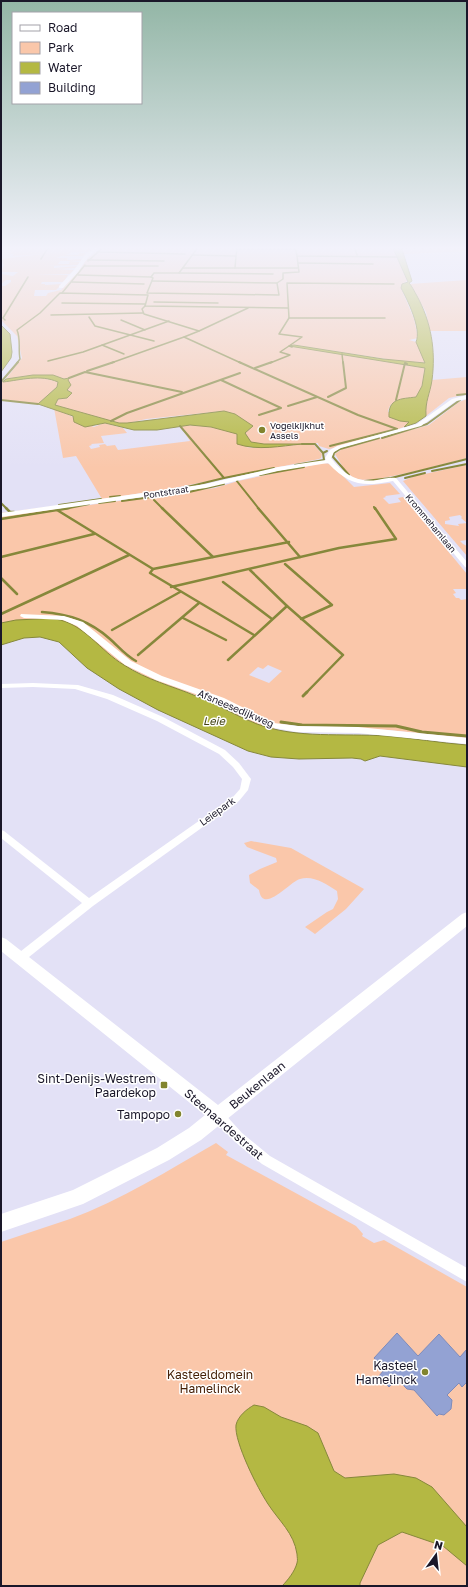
<svg xmlns="http://www.w3.org/2000/svg" width="468" height="1587" font-family="'Golos Text',sans-serif">
<rect width="100%" height="100%" fill="#e3e1f6"/>
<g fill="#fac7aa" fill-rule="evenodd">
<path d="M10,246H48L45,252L49,246L76,247V248L86,249L88,246H95L88,252H72L66,255H78L79,253H86L83,256H62L56,258H68L67,260L81,259V261H60L58,264H69L70,261L80,262L78,265L45,266H54V268L78,266L75,268L56,269L74,270L70,274L33,275H68L64,282H42L41,284H45V285L62,284L56,290H35L34,296H46L48,293L61,290L89,257L104,246H392L407,281L404,283L401,288L414,319L418,338L409,340L416,342L426,363L406,362L294,345L290,346L425,368L422,386L416,397C405,399 390,398 388,412L410,422L404,427L396,430L394,428L395,433L329,449L319,446L318,443L305,444L314,445L322,454L321,458L319,459L169,489L102,499L76,456L63,458L54,408L94,427L104,423L123,428L127,433L101,436L104,443L91,444L92,445L89,446L91,449L100,447L99,445L105,444L107,446L115,445L118,450L190,441L180,426C194,424 226,426 237,434C240,437 243,443 246,447L254,448L296,445L264,444L251,442L245,433L251,428L224,411L146,419L129,423H118L54,405L58,399L67,398L71,392L67,390L64,379C44,373 26,376 6,379L22,358L17,336L1,320V286H5L11,282V280H6L1,284V274L13,276L18,272H1L4,265L1,259L43,254L12,256L14,254H10L11,251L10,249L12,248H9Z"/>
<path d="M467,247V251L403,254L402,250Z"/>
<path d="M467,280V331H430L426,312L410,284Z"/>
<path d="M40,377L58,382L57,387L38,404L1,400V382Z"/>
<path d="M467,377V394L449,398L426,416C425,403 429,393 432,380Z"/>
<path d="M467,399V458C445,463 375,484 357,479C347,476 340,462 335,454L342,449L429,425L459,402Z"/>
<path d="M323,463L331,464L354,487L390,483L400,494L385,496L386,497L383,498L389,504L401,502L398,498L403,497L467,574V589H453L456,593L453,594L456,598H459L461,600L467,599V738L388,730L278,724L274,729L257,724L195,695L148,678L124,665L55,619L16,620L1,623V513L55,506L60,509L215,488L238,481ZM268,665L282,671L269,683L249,675L258,667L263,669Z"/>
<path d="M467,465V540L460,541L463,544L467,546V556L403,481L415,476ZM460,515L462,517L461,518L467,523L458,524L459,526L445,524V521L450,520L449,517Z"/>
<path d="M251,841L291,848L364,889L346,909L315,934L305,927L327,912L333,909L338,899L337,891C326,884 313,875 300,879C289,882 263,915 259,890L250,883L249,875L260,869L277,862L276,858L247,847L244,843Z"/>
<path d="M216,1143L228,1152L226,1155L356,1226L363,1234L362,1236L374,1243L384,1240L467,1287V1586H1V1242C24,1234 47,1227 70,1219C121,1200 169,1170 216,1143Z"/>
</g>
<g fill="#b4b843" stroke="#86883b">
<path d="M392,246H401L412,281L409,283C412,286 414,291 417,296C431,322 436,350 432,380C430,394 425,401 426,416L416,423L404,427L409,422L400,421L389,417C388,398 401,399 416,397L422,386L425,368L289,346L294,345L383,359L425,363L416,342C422,329 407,299 401,288L402,284L408,282Z"/>
<path d="M1,325L10,334L12,352L11,358L1,372Z"/>
<path d="M33,375H53L64,379L69,378L68,380L71,385L67,390L72,393L67,398L58,399L55,405L119,423H127L224,411L235,414L253,426L245,433L251,442L264,444H302C280,446 258,451 237,444V434L211,427L190,425L157,430H134L105,423L85,427L74,422L73,416L38,404L57,387L58,382C40,374 21,380 3,382L6,379Z"/>
<path d="M37,619C42,619 49,618 55,619C84,623 100,651 124,665C147,680 172,686 196,696C217,704 236,716 257,724C297,739 343,733 386,736C413,738 440,743 467,745V767L380,756L365,761L361,759L352,758L299,759L271,757L248,751L158,710L119,689L87,668L59,642L40,637L24,638L1,645V623L16,620Z"/>
<path d="M254,1405L264,1407L281,1417L307,1426L318,1433L334,1471L345,1478L394,1474L416,1478L432,1487L467,1527V1566L443,1546L402,1532L378,1545L360,1583V1586H282C288,1580 295,1571 297,1563C298,1560 297,1557 297,1554C294,1533 279,1521 268,1504C258,1489 234,1442 236,1425C238,1416 247,1409 254,1405Z"/>
</g>
<g fill="none" stroke-linecap="round" stroke-linejoin="round">
<g stroke="#86883b" stroke-width="1.5">
<path d="M148,246L167,247"/>
<path d="M295,246L297,256L398,257"/>
<path d="M354,246L357,255"/>
<path d="M97,252L185,254"/>
<path d="M192,255L236,256L237,249H296"/>
<path d="M41,259L49,246"/>
<path d="M88,260L164,261"/>
<path d="M88,261L105,246"/>
<path d="M298,263L373,264"/>
<path d="M85,266H158"/>
<path d="M183,268H298"/>
<path d="M235,268L236,256"/>
<path d="M179,273L273,274"/>
<path d="M78,275L151,277L153,278L147,293L279,295L277,283L283,279V273L299,272L297,256"/>
<path d="M151,277L154,273H179L199,246"/>
<path d="M152,281L277,283"/>
<path d="M72,282L144,284"/>
<path d="M62,293L85,265"/>
<path d="M154,302L218,303"/>
<path d="M62,303L145,304"/>
<path d="M145,306L142,309L144,314L199,331L184,337L241,363"/>
<path d="M51,315L143,313"/>
<path d="M89,317L95,326L154,341"/>
<path d="M289,318H385"/>
<path d="M5,320L3,318L28,277"/>
<path d="M121,320L145,330"/>
<path d="M199,331L248,308"/>
<path d="M102,345L124,354"/>
<path d="M292,347L289,346L302,337L279,334L289,318L287,283L394,284"/>
<path d="M342,354L343,363"/>
<path d="M48,361L83,352L169,321"/>
<path d="M17,363L20,359C18,349 21,339 17,330L40,313L60,293L148,295L145,306L288,308"/>
<path d="M111,363L184,337"/>
<path d="M270,363L290,355L280,352L289,346"/>
</g>
<g stroke="#86883b" stroke-width="2">
<path d="M239,362L358,415L397,429"/>
<path d="M255,368L272,362"/>
<path d="M87,371L114,362"/>
<path d="M69,378L85,372L182,392"/>
<path d="M221,380L281,408L259,415"/>
<path d="M1,382L18,362"/>
<path d="M457,395L467,394"/>
<path d="M328,397L346,388L343,362"/>
<path d="M1,400L38,404"/>
<path d="M396,400L405,363L407,364"/>
<path d="M288,406L317,397"/>
<path d="M111,421L127,413L240,373"/>
<path d="M180,426L224,478L187,487"/>
<path d="M382,438L427,424L460,400"/>
<path d="M302,444H315L323,453L327,451"/>
<path d="M330,446L397,429"/>
<path d="M295,465L324,460L323,453"/>
<path d="M432,471L467,464"/>
<path d="M260,475L304,467"/>
<path d="M349,475L333,457L334,453L340,449L379,438"/>
<path d="M224,478L274,468"/>
<path d="M405,478L425,473"/>
<path d="M239,479L236,480L259,509"/>
<path d="M365,481L391,478L467,459"/>
<path d="M189,492L224,484"/>
<path d="M110,497L120,496"/>
<path d="M154,500L163,509"/>
<path d="M122,501L181,493"/>
<path d="M1,503L7,509"/>
<path d="M99,503L115,501"/>
<path d="M59,505L101,499"/>
<path d="M374,507L375,509"/>
<path d="M64,509L89,504"/>
</g>
<g stroke="#86883b" stroke-width="2.5">
<path d="M6,508L10,512H14"/>
<path d="M162,508L213,557"/>
<path d="M258,508L300,557"/>
<path d="M58,510L69,508"/>
<path d="M1,519L57,510L153,569"/>
<path d="M1,557L94,534"/>
<path d="M285,564L332,605L301,619"/>
<path d="M250,570L287,606"/>
<path d="M1,578L17,594"/>
<path d="M223,582L272,619"/>
<path d="M171,587L339,548L396,539L375,508"/>
<path d="M42,612C69,614 90,621 110,639C118,646 126,656 136,661"/>
<path d="M1,614L129,555"/>
<path d="M183,618L226,640"/>
<path d="M112,630L180,592"/>
<path d="M254,635L150,573L153,569L289,542"/>
<path d="M138,655L199,603"/>
<path d="M228,660L287,606L343,655L306,693"/>
</g>
<g stroke="#86883b" stroke-width="3">
<path d="M303,696L307,692"/>
<path d="M281,722L302,725L396,726L422,732L467,736"/>
</g>
</g>
<path fill="#93a2d3" stroke="#7d8bbb" d="M397,1333L418,1356L439,1334L460,1357L467,1349V1382L462,1387L459,1383L447,1395L452,1400L451,1409L444,1415L439,1414L437,1416L414,1390L407,1389L397,1379L389,1387L379,1376L384,1370L374,1358Z"/>
<g fill="none" stroke-linecap="round" stroke-linejoin="round">
<g fill="#fff" fill-rule="evenodd">
<path d="M97,246H102L88,257L78,272L63,288H59V286L74,270L85,255Z"/>
<path d="M467,395V399L456,401L421,426L341,448L334,452L331,458C343,474 357,483 377,480C383,479 390,477 396,478L467,562V568L465,567L393,481C363,487 350,486 328,463L278,471L206,488L1,517V513L206,484L278,467L326,460L325,458L330,450L337,446L417,424L452,399Z"/>
<path d="M21,614L64,616L83,622L131,661L162,676L224,698L274,723L297,726L358,727L467,738V744L358,733L297,732L269,727L244,716L218,702L156,680L125,665L77,626L63,620L24,618L20,616Z"/>
<path d="M33,683L78,685L113,695L163,717L225,750L239,763L251,779L248,790L239,801L93,906L24,961L20,962L16,961L15,958L16,955L82,903L1,838V830L4,831L89,898L233,797L240,789L242,779L233,767L219,754L157,721L107,699L75,689L33,687L1,688V684Z"/>
<path d="M219,1111L223,1112L242,1133L270,1156L467,1268V1282L262,1164L234,1141L215,1120L213,1116L215,1112Z"/>
</g>
<path fill="#fff" fill-rule="evenodd" d="M467,912V926L201,1140L169,1160L83,1204L1,1232V1214L73,1190L157,1148L189,1128L205,1115L1,951V937L6,939L218,1105L462,914Z"/>
</g>
<linearGradient id="sky" x2="0" y2="1"><stop stop-color="#93b6a6"/><stop offset="0.53" stop-color="#f2f2fb"/><stop offset="1" stop-color="#f2f2fb" stop-opacity="0"/></linearGradient>
<rect width="468" height="468" fill="url(#sky)"/>
<g fill="#81842e" stroke="#fff" stroke-width="1.5">
<circle cx="262" cy="430" r="4"/>
<rect x="160" y="1081" width="8" height="8" rx="2"/>
<circle cx="178" cy="1114" r="4"/>
<circle cx="425" cy="1372" r="4"/>
</g>
<g text-anchor="middle" dominant-baseline="central" stroke-width="3" stroke-linejoin="round" paint-order="stroke">
<g font-size="9" fill="#1a1729" stroke="#fff" text-anchor="start">
<text x="270" y="425">Vogelkijkhut<tspan x="270" dy="10">Assels</tspan></text>
</g>
<g font-size="9" fill="#1a1729" stroke="#fff">
<text transform="translate(166 492) rotate(-9)">Pontstraat</text>
<text transform="translate(431 523) rotate(50)">Krommehamlaan</text>
</g>
<g font-size="10" fill="#1a1729" stroke="#fff">
<text transform="translate(236 708) rotate(23)">Afsneesedijkweg</text>
<text transform="translate(217 811) rotate(-36)">Leiepark</text>
</g>
<g font-size="11" font-style="italic" fill="#444516" stroke="#fff">
<text x="214" y="720">Leie</text>
</g>
<g font-size="12" fill="#1a1729" stroke="#fff" text-anchor="end">
<text x="156" y="1078">Sint-Denijs-Westrem<tspan x="156" dy="14">Paardekop</tspan></text>
<text x="170" y="1114">Tampopo</text>
<text x="417" y="1365">Kasteel<tspan x="417" dy="14">Hamelinck</tspan></text>
</g>
<g font-size="12" fill="#1a1729" stroke="#fff">
<text transform="translate(257 1085) rotate(-39)">Beukenlaan</text>
<text transform="translate(224 1124) rotate(41)">Steenaardestraat</text>
</g>
<g font-size="12" fill="#452007" stroke="#fff">
<text x="210" y="1374">Kasteeldomein<tspan x="210" dy="14">Hamelinck</tspan></text>
</g>
</g>
<rect width="468" height="1587" fill="none" stroke="#1a1729" stroke-width="4"/>
<rect x="12" y="12" width="130" height="92" fill="#ffffff" stroke="#a3a2a9"/>
<rect x="20" y="25" width="20" height="6" fill="#ffffff" stroke="#a3a2a9"/>
<text x="48" y="32" font-size="12" fill="#1a1729">Road</text>
<rect x="20" y="42" width="20" height="12" fill="#fac7aa" stroke="#a3a2a9"/>
<text x="48" y="52" font-size="12" fill="#1a1729">Park</text>
<rect x="20" y="62" width="20" height="12" fill="#b4b843" stroke="#a3a2a9"/>
<text x="48" y="72" font-size="12" fill="#1a1729">Water</text>
<rect x="20" y="82" width="20" height="12" fill="#93a2d3" stroke="#a3a2a9"/>
<text x="48" y="92" font-size="12" fill="#1a1729">Building</text>
<g transform="translate(436 1555) rotate(15)" stroke="#ffffff" stroke-width="3" paint-order="stroke">
<path d="M0-3L7 15L0 10L-7 15Z" fill="#1a1729"/>
<text y="-6" font-size="11" font-weight="bold" text-anchor="middle" fill="#1a1729">N</text>
</g>
</svg>
